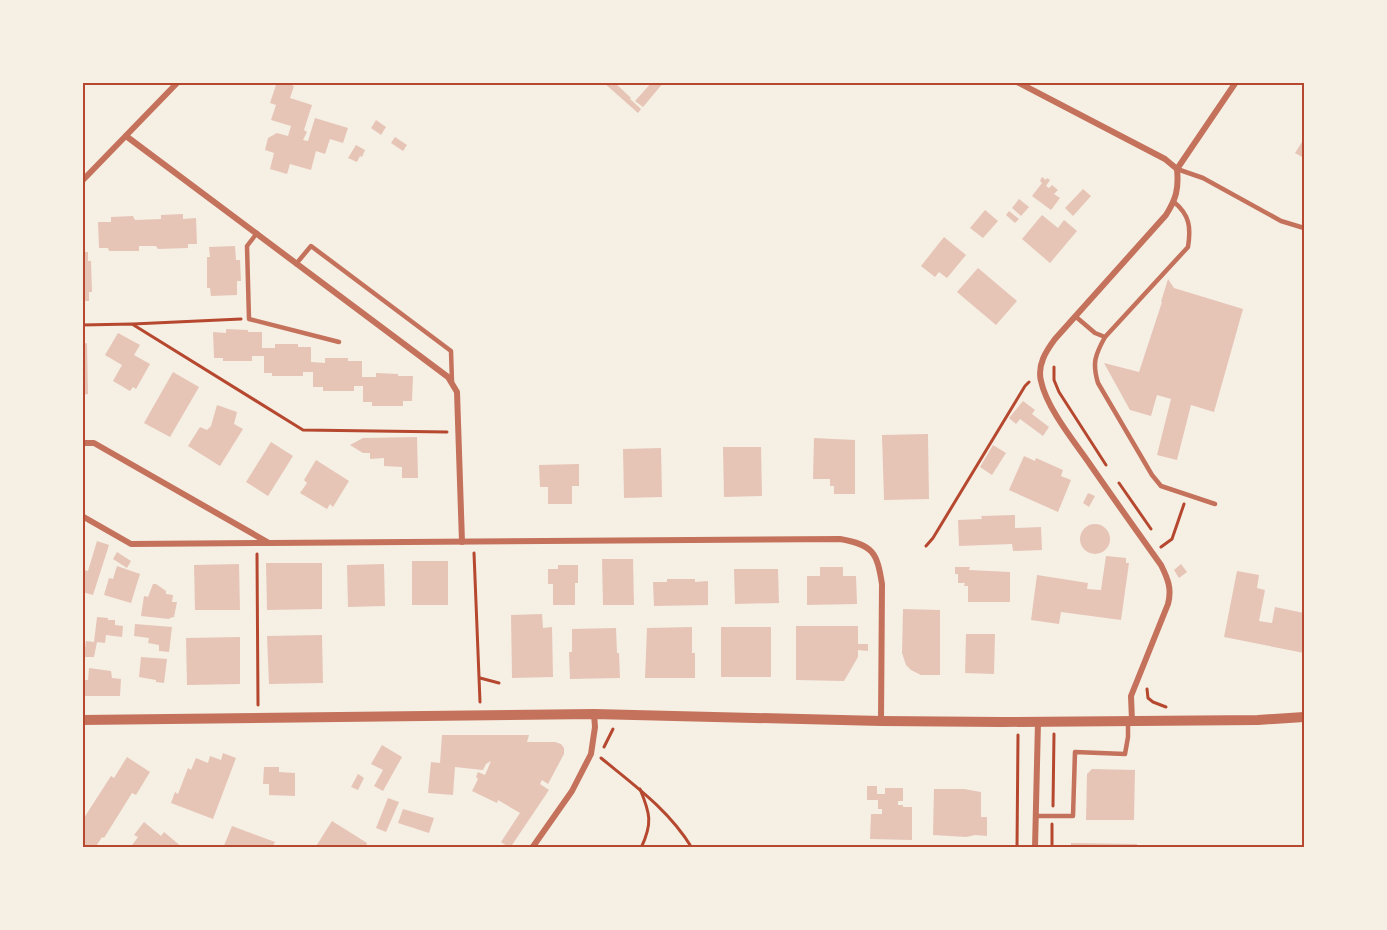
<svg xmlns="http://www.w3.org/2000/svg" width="1387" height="930" font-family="'DejaVu Sans',sans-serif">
<rect width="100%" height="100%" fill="#f6efe4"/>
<g fill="#e6c5b7">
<path d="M277,82H284L294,86L290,98L312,105L304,130L307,132L303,140L308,141L315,118L348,128L343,143L330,139L325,154L316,151L311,170L290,164L287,174L270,169L274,153L265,150L268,138L277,133L288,136L291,126L271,120L276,105L270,103Z"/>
<path d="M603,82H614L631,98L630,99L641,109L638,113Z"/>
<path d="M652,82H664L643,107L635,101Z"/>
<path d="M376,120L386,127L381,135L371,128Z"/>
<path d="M395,137L407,145L403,151L391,143Z"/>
<path d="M1302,142L1304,144V158L1295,153Z"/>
<path d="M356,145L365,150L362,157L360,156L357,162L348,158Z"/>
<path d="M1042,177L1046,180L1047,178L1050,180L1046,186L1049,188L1052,185L1058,190L1054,194L1060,198L1051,210L1032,196L1042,183L1040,181Z"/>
<path d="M1083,189L1091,196L1073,216L1065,208Z"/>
<path d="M1019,199L1029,207L1021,216L1012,208Z"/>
<path d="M985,210L998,221L983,238L970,228Z"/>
<path d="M1009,211L1019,219L1015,223L1006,215Z"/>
<path d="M183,214V219L196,218L197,244H188V248L158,249L156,246H139V251H109L108,248H99L98,222H111V217L133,216L135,220L161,219V215Z"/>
<path d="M1042,215L1058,228L1064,220L1077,231L1050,263L1022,239Z"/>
<path d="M944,237L966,255L947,278L939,272L935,277L921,266Z"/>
<path d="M235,246L236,260H240L241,281H237V295L211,296L210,288H207V257H210L209,247Z"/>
<path d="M82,252H88V261H91L92,292H89V301H82Z"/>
<path d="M978,268L1017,301L996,325L957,292Z"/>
<path d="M1168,279L1174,288L1243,309L1214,412L1191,405L1177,460L1157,455L1171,399L1157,395L1151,416L1130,410L1104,363L1139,372L1162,302H1161Z"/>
<path d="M226,329L248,330V332H262V348H275V344H298V347H311V362L325,363V358H348V361H362V377H376V373L398,374V376H413L412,401H403V406H372V402H363V386H354V391H323V387H313V372H303V376H272V373H264V356H252V361H223V358H214L213,332L226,333Z"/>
<path d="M118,333L140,345L134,355L150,364L136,389L133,387L130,391L113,381L122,365L105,355Z"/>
<path d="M87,343L88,394L82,395V344Z"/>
<path d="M173,372L199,387L170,437L144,423Z"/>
<path d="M1023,401L1035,410L1032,414L1049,427L1043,436L1020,419L1016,424L1009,418Z"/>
<path d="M217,405L237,412L234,424L243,429L220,466L188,446L200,427L207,430L211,426Z"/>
<path d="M928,434L929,499L884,500L882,435Z"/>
<path d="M417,437L418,478H402V467L384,466V458L370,459V453H363L350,445L363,438Z"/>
<path d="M814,438L855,440V494H834V486H830V479H813Z"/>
<path d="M271,442L293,456L268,496L246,482Z"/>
<path d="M993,445L1006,453L992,475L980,467Z"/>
<path d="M723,447H761L762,496L724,497Z"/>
<path d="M661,448L662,497L624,498L623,449Z"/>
<path d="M1024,456L1035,461L1036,458L1063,470L1061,476L1071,480L1058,512L1009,490Z"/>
<path d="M316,460L349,481L333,507L330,504L327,509L300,493L307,483L304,480Z"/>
<path d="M579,464V486H572V504H548V487H540L539,465Z"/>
<path d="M1088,493L1095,496L1089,507L1083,503Z"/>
<path d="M1015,515V528L1041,527L1042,550L1013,551L1012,544L959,546L958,520L982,519L981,516Z"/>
<circle cx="1095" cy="539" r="15"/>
<path d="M97,541L109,545L93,595L82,592V575L84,570L88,571Z"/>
<path d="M117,552L131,561L127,568L113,559Z"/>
<path d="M1106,556L1126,558V563H1129L1121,620L1061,612L1059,624L1031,620L1037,575L1088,583L1087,589L1101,590Z"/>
<path d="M602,559H633L634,605H603Z"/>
<rect x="412" y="561" width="36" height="44"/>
<path d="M266,563H322V609L267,610Z"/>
<path d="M239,564L240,610H195L194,565Z"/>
<path d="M384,564L385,606L348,607L347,565Z"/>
<path d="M1181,564L1187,572L1179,578L1174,570Z"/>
<path d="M558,565H578V583H575V605H553V584H548V569H558Z"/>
<path d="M117,566L140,574L131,603L104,595L109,578L113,579Z"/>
<path d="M820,567H843V576H856L857,604L807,605V576H820Z"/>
<path d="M955,567H970L969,570L1010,572V602H968V586H964L965,583H958V574H955Z"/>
<path d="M734,569H778L779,603L735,604Z"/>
<path d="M1237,571L1259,575L1257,588L1265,590L1259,621L1272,623L1275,607L1304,613V653L1224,637Z"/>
<path d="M667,579H695V582L708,581V605L654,606L653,582H667Z"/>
<path d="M153,584H156L166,591V594L173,595L172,602H177L174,617L170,618L169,619L141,616L144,596L148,597Z"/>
<path d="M903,609L940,610V675H921L911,670L906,665L902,653Z"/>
<path d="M542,614L543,628L552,627L553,677L512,678L511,615Z"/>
<path d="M97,617L108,618V620H115V625L123,626L122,637L106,635L105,643L97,642L94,657H82V647L85,648L86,641L94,642Z"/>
<path d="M135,624L172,627L169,652L159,651V645L148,643L149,638L134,636Z"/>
<path d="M796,626H858V644H868V651L858,650V657L844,681L796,680Z"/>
<path d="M692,627V653H695V678H645L647,628Z"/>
<rect x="721" y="627" width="50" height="50"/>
<path d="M616,628L617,653H619L620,678L570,679L569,652H572V629Z"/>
<path d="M966,634H995L994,674L965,673Z"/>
<path d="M322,635L323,683L269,684L267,636Z"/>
<path d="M240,637V684L187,685L186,638Z"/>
<path d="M141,657L167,659L164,683L156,682V680L139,677Z"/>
<path d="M89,668L111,671L112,678L121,679L120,696H82V680H88Z"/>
<path d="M442,735H529L527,742H555L561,744L564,748V754L548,784L542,780L540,784L549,790L510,848L501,842L520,813L498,800L497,803L472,791L478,779L476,777L478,772L485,775L491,761L486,764L483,770L455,767L453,795L428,793L431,762L440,763Z"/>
<path d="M382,745L402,757L383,791L374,786L383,770L371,764Z"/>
<path d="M223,753L236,758L213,819L171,803L175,792L178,794L188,768L191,770L196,758L208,763L210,756L221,760Z"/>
<path d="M127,757L150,772L136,795L132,793L104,838L102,837L95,848H82V821L111,776L114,778Z"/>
<path d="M264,767H279V772L295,773V796L269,795V784H263Z"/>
<path d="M1092,769L1135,770L1134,820H1086L1087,774Z"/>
<path d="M358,774L364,778L358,790L351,787Z"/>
<path d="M867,786H877V794H885V788H903V801H898V805H903V807H912V840L870,839L871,814H882V809H878V800H867Z"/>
<path d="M934,789H964L981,792V817H987V836L975,835L966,837L933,835Z"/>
<path d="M388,798L399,802L386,832L376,828Z"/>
<path d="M403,809L434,818L429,833L398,823Z"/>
<path d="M332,821L367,843L365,848H315Z"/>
<path d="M144,822L161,836L164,832L183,848H130L138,837L134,835Z"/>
<path d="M232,826L275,842L272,848H223Z"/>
<path d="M1071,843L1137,844V848H1071Z"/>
</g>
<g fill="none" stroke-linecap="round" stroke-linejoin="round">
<g stroke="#b5482f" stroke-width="3">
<path d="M133,324L241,319"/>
<path d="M82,325L132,324L303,430L447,432"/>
<path d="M1054,367V380L1059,392L1106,465"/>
<path d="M1119,483L1151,529"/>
<path d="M926,546L933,538L1025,386L1029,382"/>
<path d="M1161,547L1172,539L1184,504"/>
<path d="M474,553L480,702"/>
<path d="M257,554L258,705"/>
<path d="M480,678L499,683"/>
<path d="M1147,689L1148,698L1153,702L1166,707"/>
<path d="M604,747L613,729"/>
<path d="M601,758C634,785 669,810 692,848"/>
<path d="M640,789C650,813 653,823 641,848"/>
<path d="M1053,806L1054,734"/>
<path d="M1017,848L1018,735"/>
<path d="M1052,848V824"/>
</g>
<g stroke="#c5725c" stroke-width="4.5">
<path d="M1177,169L1203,178L1281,221L1304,228"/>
<path d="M1174,202C1190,215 1191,228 1188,247L1105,337C1095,355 1092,363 1098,383L1152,475L1161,486L1215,504"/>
<path d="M257,233L247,246L249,319L339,342"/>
<path d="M296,264L311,246L451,351L452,382"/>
<path d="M1075,316L1095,333L1105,337"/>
<path d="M1036,816H1073L1075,752L1125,754L1128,737V723"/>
</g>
<g stroke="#c5725c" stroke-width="6">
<path d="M1017,82L1165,159L1177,169C1179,189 1176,199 1166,215L1055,339C1046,351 1037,365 1041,381C1046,406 1072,439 1087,460C1111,495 1136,530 1161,565C1168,579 1172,589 1168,604L1131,696L1132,721"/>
<path d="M126,136L448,377L457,392L462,542"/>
<path d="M1177,169L1236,82"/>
<path d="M82,181L178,82"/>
<path d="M82,443H94L269,543L840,539C873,545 877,552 882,584L881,721"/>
<path d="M82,516L131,544L268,543"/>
<path d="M532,848L572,791L591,754L595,727L594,714"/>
<path d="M1035,848L1038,722"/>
</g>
<path stroke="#c5725c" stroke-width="10" d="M82,720L594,714L881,721L1002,722L1258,720L1304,717"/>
</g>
<rect width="1387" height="930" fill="none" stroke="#f6efe4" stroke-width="168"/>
<rect x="84" y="84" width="1219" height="762" fill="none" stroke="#b5482f" stroke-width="2"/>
</svg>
